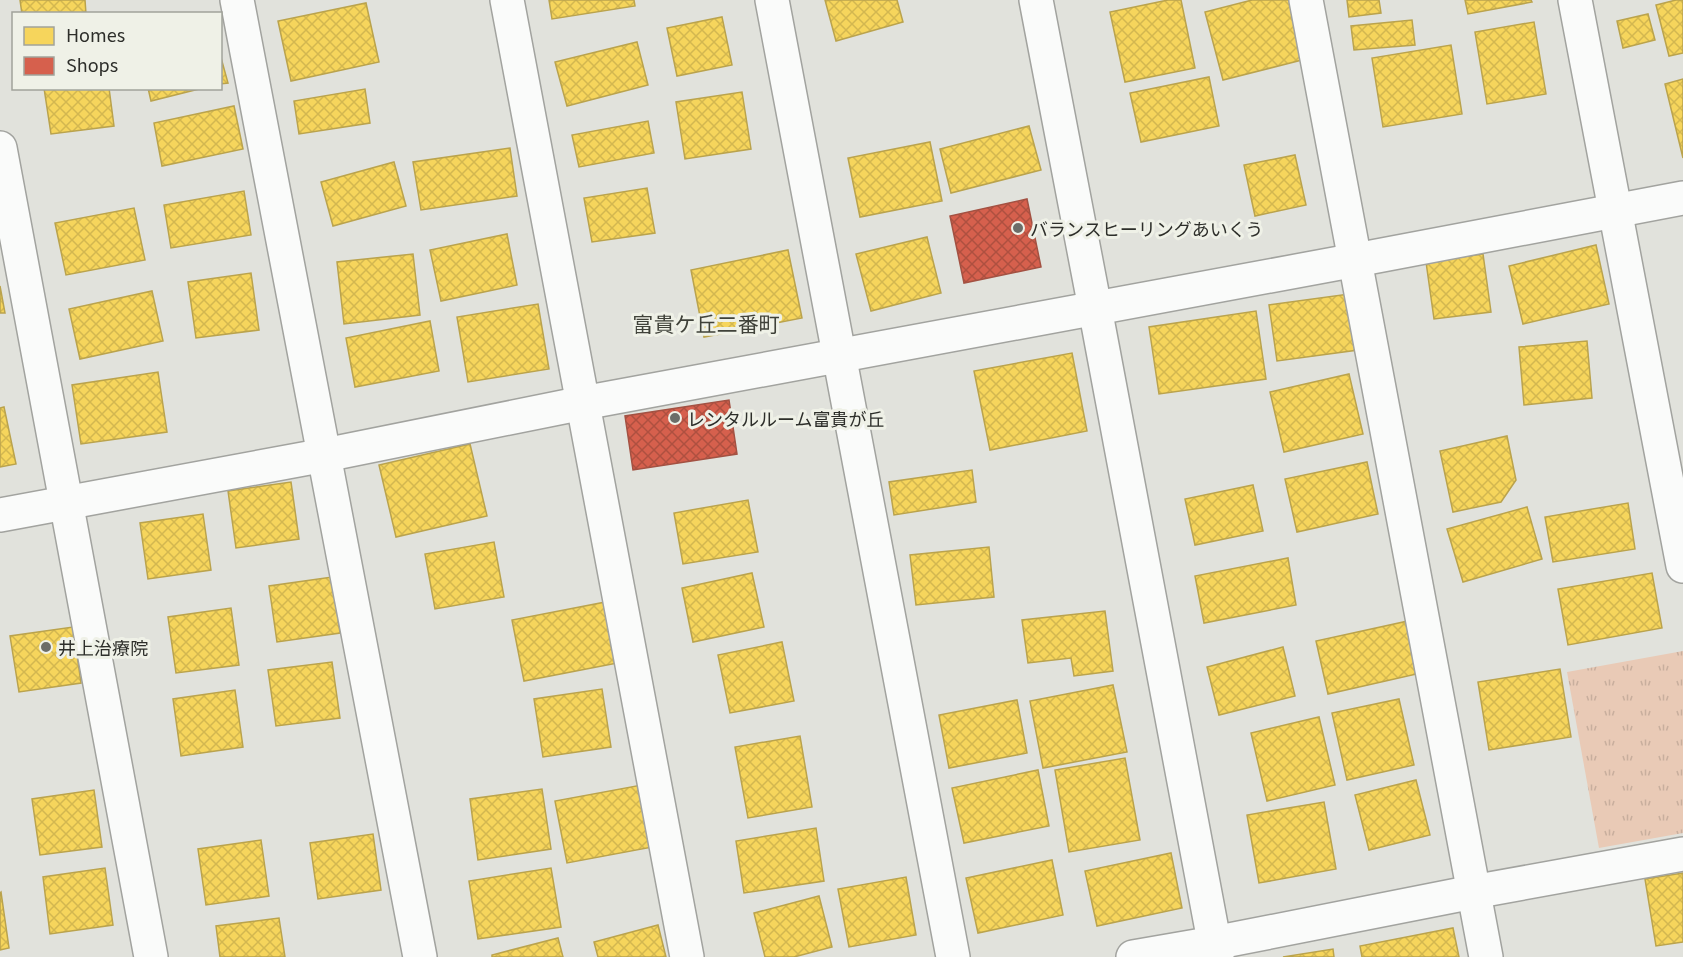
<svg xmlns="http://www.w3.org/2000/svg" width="1683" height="957" font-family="Georgia,'Noto Sans JP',serif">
<defs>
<pattern id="park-tufts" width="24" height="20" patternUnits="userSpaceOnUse" patternTransform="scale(1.5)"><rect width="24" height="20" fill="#e9cab6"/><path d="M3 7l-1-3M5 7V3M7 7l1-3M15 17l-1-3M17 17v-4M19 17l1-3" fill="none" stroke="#c8ae9d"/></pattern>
<pattern id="homes-cross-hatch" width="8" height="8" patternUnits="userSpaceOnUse" patternTransform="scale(1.5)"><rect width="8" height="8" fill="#f6d55c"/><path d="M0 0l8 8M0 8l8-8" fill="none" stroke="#d3b750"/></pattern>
<pattern id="shops-cross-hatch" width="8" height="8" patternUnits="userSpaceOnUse" patternTransform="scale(1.5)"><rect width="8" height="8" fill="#d6604d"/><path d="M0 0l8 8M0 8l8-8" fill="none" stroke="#ae5040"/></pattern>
</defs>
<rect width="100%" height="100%" fill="#e1e2dc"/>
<path fill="url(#park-tufts)" d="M1683,651V833L1599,848L1567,672Z"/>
<g fill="url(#homes-cross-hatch)" stroke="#baa34d" stroke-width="1.5">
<path d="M20,0H85L86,14H22Z"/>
<path d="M549,0H634L635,6L552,19Z"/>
<path d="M825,0H897L903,22L836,41Z"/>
<path d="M1168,0H1181L1195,68L1125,82L1110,12Z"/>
<path d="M1252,0H1295L1310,58L1223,80L1205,12Z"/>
<path d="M1347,0H1379L1381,13L1349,17Z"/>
<path d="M1465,0H1531L1532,2L1468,14Z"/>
<path d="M1676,0H1683V53L1669,56L1656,5Z"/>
<path d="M366,3L379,62L291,81L278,21Z"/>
<path d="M1648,14L1655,40L1623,48L1617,21Z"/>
<path d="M722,17L732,65L677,76L667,28Z"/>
<path d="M1412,20L1415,45L1354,50L1351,26Z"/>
<path d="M1534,22L1546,94L1487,104L1475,32Z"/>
<path d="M637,42L648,85L567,106L555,62Z"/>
<path d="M1451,45L1462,114L1383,127L1372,58Z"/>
<path d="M220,54L228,83L220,84Z"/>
<path d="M1209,77L1219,126L1141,142L1130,93Z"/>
<path d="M1683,79V158L1665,84Z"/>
<path d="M44,88H109L114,126L51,134Z"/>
<path d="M148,88H203L151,101Z"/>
<path d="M365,89L370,123L299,134L294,101Z"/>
<path d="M742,92L751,149L685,159L676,102Z"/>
<path d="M234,106L243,149L162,166L154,123Z"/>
<path d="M648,121L654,153L579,167L572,135Z"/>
<path d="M1029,126L1041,170L951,193L940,149Z"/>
<path d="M930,142L942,201L860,217L848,158Z"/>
<path d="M510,148L517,196L421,210L413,162Z"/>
<path d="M1295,155L1306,205L1255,216L1244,165Z"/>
<path d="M394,162L406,206L333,226L321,182Z"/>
<path d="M647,188L655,233L592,242L584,198Z"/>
<path d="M244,191L251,235L171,248L164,205Z"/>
<path d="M134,208L145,260L66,275L55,223Z"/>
<path d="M507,234L517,285L441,301L430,250Z"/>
<path d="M927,237L941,293L871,311L856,254Z"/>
<path d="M1596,245L1609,304L1523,324L1509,266Z"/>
<path d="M788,250L802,318L704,337L691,270Z"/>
<path d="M413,254L420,315L344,324L337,262Z"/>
<path d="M1483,254L1491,312L1434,319L1426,262Z"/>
<path d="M251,273L259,330L196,338L188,282Z"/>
<path d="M0,286L5,313H0Z"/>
<path d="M152,291L163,341L80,359L69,309Z"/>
<path d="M1349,294L1358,350L1277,361L1269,305Z"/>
<path d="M538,304L549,369L468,382L457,317Z"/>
<path d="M1256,311L1266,379L1159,394L1149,327Z"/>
<path d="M430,321L439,371L355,387L346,338Z"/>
<path d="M1587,341L1592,398L1524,405L1519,347Z"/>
<path d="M1072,353L1087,431L990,450L974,371Z"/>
<path d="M158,372L167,432L81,444L72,385Z"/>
<path d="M1349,374L1363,434L1284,452L1270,392Z"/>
<path d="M4,407L16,464L0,467V408Z"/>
<path d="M1507,436L1516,480L1501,502L1453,512L1440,451Z"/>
<path d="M470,444L487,516L396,537L379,465Z"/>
<path d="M1367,462L1378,514L1297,532L1285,479Z"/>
<path d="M972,470L976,502L894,515L889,482Z"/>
<path d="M291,482L299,539L236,548L228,491Z"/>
<path d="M1253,485L1263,531L1195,545L1185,499Z"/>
<path d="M748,500L758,552L683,564L674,513Z"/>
<path d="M1628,503L1635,549L1553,562L1545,517Z"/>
<path d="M1527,507L1542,559L1463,582L1447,529Z"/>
<path d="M203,514L211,570L148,579L140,523Z"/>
<path d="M494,542L504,597L435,609L425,554Z"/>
<path d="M989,547L994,597L916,605L910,555Z"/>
<path d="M1288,558L1296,605L1204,623L1195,576Z"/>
<path d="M752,573L764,627L693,642L682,588Z"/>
<path d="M1652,573L1662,628L1568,645L1558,589Z"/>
<path d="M332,577L340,633L277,642L269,586Z"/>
<path d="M616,600L628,661L524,681L512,620Z"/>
<path d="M231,608L239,665L176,673L168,617Z"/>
<path d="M1105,611L1113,671L1074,676L1071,658L1028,663L1022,620Z"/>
<path d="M1408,621L1421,673L1328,694L1316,641Z"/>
<path d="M73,627L81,683L19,692L10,636Z"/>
<path d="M782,642L794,701L730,713L718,655Z"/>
<path d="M1283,647L1295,696L1219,715L1207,667Z"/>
<path d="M332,662L340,718L276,726L268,670Z"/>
<path d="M1560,669L1571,737L1489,750L1478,682Z"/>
<path d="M1113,685L1127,752L1043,768L1030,701Z"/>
<path d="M602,689L611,747L543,757L534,699Z"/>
<path d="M235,690L243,747L181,756L173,699Z"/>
<path d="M1399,699L1414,765L1347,780L1332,713Z"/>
<path d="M1017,700L1027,753L949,768L939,715Z"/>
<path d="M1319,717L1335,785L1267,801L1251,733Z"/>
<path d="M800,736L812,807L748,818L735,747Z"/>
<path d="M1125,758L1140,840L1069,852L1055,770Z"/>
<path d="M1038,770L1049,826L964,843L952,788Z"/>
<path d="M1416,780L1430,835L1369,850L1355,795Z"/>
<path d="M647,784L658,846L567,863L555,801Z"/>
<path d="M542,789L551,849L478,860L470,799Z"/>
<path d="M94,790L102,847L40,855L32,799Z"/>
<path d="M1324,802L1336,869L1259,883L1247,815Z"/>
<path d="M816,828L824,881L744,893L736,841Z"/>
<path d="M373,834L381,890L318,899L310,843Z"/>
<path d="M261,840L269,896L206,905L198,849Z"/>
<path d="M1171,853L1182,908L1097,926L1085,871Z"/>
<path d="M1052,860L1063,915L978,933L966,878Z"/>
<path d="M105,868L113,925L50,934L43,877Z"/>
<path d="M551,868L561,927L478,939L469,881Z"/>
<path d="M1683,873V942L1656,946L1645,879Z"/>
<path d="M906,877L916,935L849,947L838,889Z"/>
<path d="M1,892L9,948L0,950V893Z"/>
<path d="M819,896L832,947L794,957H765L754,913Z"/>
<path d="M279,918L285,957H220L216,926Z"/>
<path d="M658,925L666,957H598L594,942Z"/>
<path d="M1453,928L1459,957H1362L1360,946Z"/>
<path d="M558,938L563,957H492V955Z"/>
<path d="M1333,949L1334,957H1283Z"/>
</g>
<g fill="url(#shops-cross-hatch)" stroke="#a35142" stroke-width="1.5">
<path d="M1027,199L1041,267L964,283L950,216Z"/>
<path d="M729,400L737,454L633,470L625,416Z"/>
</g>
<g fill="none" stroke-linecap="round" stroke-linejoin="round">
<defs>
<g id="minor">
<path d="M237,0L420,957"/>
<path d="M507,0L687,957"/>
<path d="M772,0L953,957"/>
<path d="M1036,0L1095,308L1217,957"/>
<path d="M1306,0L1486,957"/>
<path d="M1575,0L1683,566"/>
<path d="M0,148L151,957"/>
<path d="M0,515L325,455L583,403L1356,260L1683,198"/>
<path d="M1133,957L1214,943L1473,892L1683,854"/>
</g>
</defs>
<use href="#minor" stroke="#a2a39f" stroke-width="36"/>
<use href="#minor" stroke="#fafbfa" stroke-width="33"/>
</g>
<g fill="#6c6d68" stroke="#eff1e7" stroke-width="2">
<circle cx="1018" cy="228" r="6"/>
<circle cx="675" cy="418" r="6"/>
<circle cx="46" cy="647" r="6"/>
</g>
<g text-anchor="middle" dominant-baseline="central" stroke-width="6" stroke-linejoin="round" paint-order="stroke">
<g font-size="18" fill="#2d2e2a" stroke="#eff1e7" text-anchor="start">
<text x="1030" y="228">バランスヒーリングあいくう</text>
<text x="687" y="418">レンタルルーム富貴が丘</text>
<text x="58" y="647">井上治療院</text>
</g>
<g font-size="21" fill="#40423a" stroke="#eff1e7">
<text x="706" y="323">富貴ケ丘二番町</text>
</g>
</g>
<rect x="12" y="12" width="210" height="78" fill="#eff1e7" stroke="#a1a39b" stroke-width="1.5"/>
<rect x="24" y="27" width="30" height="18" fill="#f6d55c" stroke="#a1a39b" stroke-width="1.5"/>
<text x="66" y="42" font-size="18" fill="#2d2e2a">Homes</text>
<rect x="24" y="57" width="30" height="18" fill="#d6604d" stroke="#a1a39b" stroke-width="1.5"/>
<text x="66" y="72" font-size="18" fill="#2d2e2a">Shops</text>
</svg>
